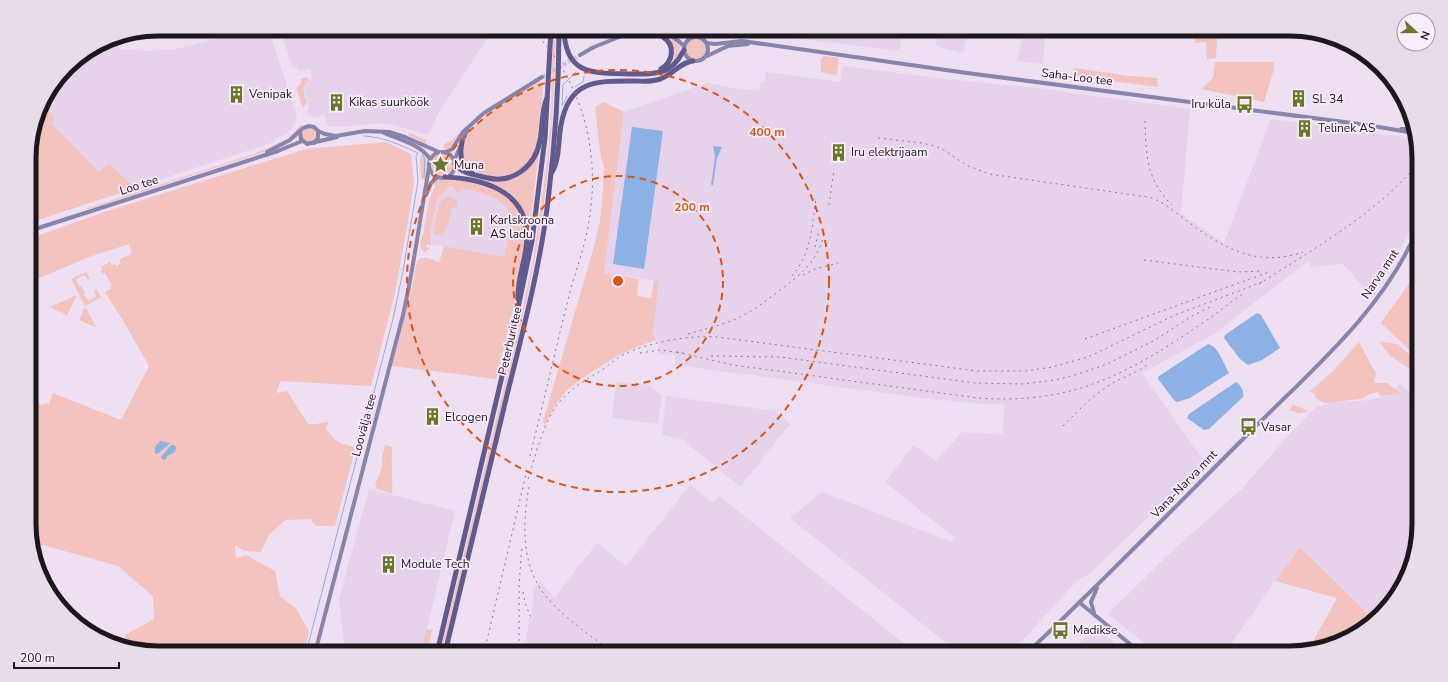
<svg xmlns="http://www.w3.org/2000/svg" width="1448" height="682" font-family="'Nunito Sans',sans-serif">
<rect width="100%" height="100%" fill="#eedff2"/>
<g fill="#e7d2ec">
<path d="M252,29H267L269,30L297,117L294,126L288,133L273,140L274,142L135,188L109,163L99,172L51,123L47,109L38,119L42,101L73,61L109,39H113L120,49L148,51L175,49L229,36Z"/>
<path d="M280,29H493L439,112L428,135L394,125L381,123L336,127L328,126L324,114L314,118L311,115H308L307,110L309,109L304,86L309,80L313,78L310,68L301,71L292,66Z"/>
<path d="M779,29H904L899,51L777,36Z"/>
<path d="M939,29H969L963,53L935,46Z"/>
<path d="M1025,29H1043L1045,45L1042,64L1017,61Z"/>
<path d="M843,66L943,79L1037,88L1190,109L1181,213L1224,243L1271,119L1417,139L1418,141V211L1407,236L1393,263L1387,273L1371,296L1343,264L1311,267L1308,261L1214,334L1142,373L1205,463L1089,574L1076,582L1011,653H959L790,518L822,492L952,542L955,538L885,482L914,445L936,461L962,432L1003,435L1004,404H982L915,397L675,365V355L659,354L658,343L653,332L659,281L604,273L624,112L707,83L733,88L759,91L761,81H765L766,72L840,82Z"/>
<path d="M449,184L498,197L512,210L517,227L515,261L426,243L437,192Z"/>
<path d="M616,382L649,385L662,395L658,424L612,418Z"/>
<path d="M1400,384L1410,392L1416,384L1419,386V524L1409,574L1392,603L1374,620L1300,547L1275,581L1225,653H1157L1108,614L1170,553L1242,489L1284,440L1316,407L1330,403L1370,400L1392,394Z"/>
<path d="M666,396L775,411L790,424L740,487L682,439L662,435Z"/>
<path d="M690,485L713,503L719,496L916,653H523L529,622L528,619L532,616L534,587L539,583L540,581L554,598L597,543L626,566Z"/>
<path d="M369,489L455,511L421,653H345L339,599Z"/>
<path d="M1095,627L1127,653H1070Z"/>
</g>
<g fill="#f2c3bf">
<path d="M553,29H556C554,94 551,159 541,223C531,287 515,350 500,414C481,493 462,573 443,653H440L518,329L533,261L547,162L551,120Z"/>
<path d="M1217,35L1216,58L1207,59L1206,42L1195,43V37Z"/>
<path d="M667,36L674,39L681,47L679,54L671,63C676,53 675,43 667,36Z"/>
<circle cx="696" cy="49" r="10"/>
<path d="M824,56L839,58L837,74L835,75L821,72V59Z"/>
<path d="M1215,62H1274V69L1264,102L1201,89L1213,78Z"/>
<path d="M1074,68L1129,76L1157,78L1158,87L1073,76Z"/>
<path d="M306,77L309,80C304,87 302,85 305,95H304L307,102L303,108L296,88L301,83V79Z"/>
<path d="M540,81L541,84L543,81C542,101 544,132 535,150C531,159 525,167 516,173C495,185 451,170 465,141C477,114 516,96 540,81Z"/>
<path d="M604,102L624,112L604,273L639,279L637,296L651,298L654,280L659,281L653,332L656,340L639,346L619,355L585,376L567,390L556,404L545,425L543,422L593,250L600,221L603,190L604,165L601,159L595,107Z"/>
<path d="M47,109L55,118L51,123L99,172L109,163L135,188L29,223V149L38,119Z"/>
<path d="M302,123C300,138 267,150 255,155L89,209H85L254,154L287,139L297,129Z"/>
<path d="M464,128L450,147L444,150L443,145L452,140Z"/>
<circle cx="309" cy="135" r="7"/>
<path d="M409,133L427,140L425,144L408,135Z"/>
<path d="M386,142L411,154L414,183L407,227L395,293L371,386L281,381L277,390V393L287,391L308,424H316L328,422L326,429C335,441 339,444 354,447L353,458L335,526H316L310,519L285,520L268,536L261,552L244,551L235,545L236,558L246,555L275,571L280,596L296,609L309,631L304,653H158L126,647L125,635L154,619L153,596L118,566L43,545L33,548L30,541V404L31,401L43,405L44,403L49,404L53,393L121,420L149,366L124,322L105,292L111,289L110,287L112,286L105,273L102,274L101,270L103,269L101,267L110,262L112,265L115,264L116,266L121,263L119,260L132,253L129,244L89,257L30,282L29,239L110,210L306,149Z"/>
<path d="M539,151L529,233C520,190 505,186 466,177V175C500,183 522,188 539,151Z"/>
<path d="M422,153C429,161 427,170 426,181L421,179L420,162Z"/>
<circle cx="442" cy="165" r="11"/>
<path d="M440,180C466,179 506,185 519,211C523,221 525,233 525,244C524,253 522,262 520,271C514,308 505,343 496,379L392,366L411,292L417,262C423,254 432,259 439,263L444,246L504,257L512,217C504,196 481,193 461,188L460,192L458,193L455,190L454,186L450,185C447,192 440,193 437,200L430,230L431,246L427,244L426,247L430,248L425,252L422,250L420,245L422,235H423C426,220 427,202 435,186L433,184Z"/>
<path d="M449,196L457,200V206L452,208L447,228H445L443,235H434V232C436,222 436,198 449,196Z"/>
<path d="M1418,271L1419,359L1381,323C1393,305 1406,289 1418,271Z"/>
<path d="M86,272L90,279H88L84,275L76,279L79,286H81L85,293L84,295L89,301L96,296L94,290L96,289L101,297L85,306L71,279Z"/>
<path d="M77,295L67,315L50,307Z"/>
<path d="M85,307L97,328L79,320Z"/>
<path d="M1359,342L1371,365L1376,373L1374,383H1387L1401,394L1380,396L1378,392L1370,394L1361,399L1350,400L1330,403H1325L1317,399L1314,393L1309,392L1332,372Z"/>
<path d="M1380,342L1398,344L1419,364V375L1389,355Z"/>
<path d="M1416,393L1419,394V413L1409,406L1411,399Z"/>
<path d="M1293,405L1304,409L1308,412L1298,413L1289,410Z"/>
<path d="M385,445L392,447C391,463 393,478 392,494L377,489L375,485L382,468V458Z"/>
<path d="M1300,547L1374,620L1362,631L1309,649L1337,598L1275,581Z"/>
<path d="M426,629L432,630L427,653H421Z"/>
</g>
<g fill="#8cb2e5">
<path d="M632,127L663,131L644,269L613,264Z"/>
<path d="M713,146L722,147L717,158L713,185H711L715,157Z"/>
<path d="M1257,313L1261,315L1280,348L1262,360L1248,365L1240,359L1224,338L1225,335Z"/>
<path d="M1208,344C1218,346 1224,364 1229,373L1190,398L1177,402L1174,400L1158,379L1159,376Z"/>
<path d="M1236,382C1241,385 1244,391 1243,397L1209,429L1204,430L1187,418L1189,414Z"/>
<path d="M160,441L170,443L167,446L157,454L155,453C154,447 156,445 160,441Z"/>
<path d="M171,445H174L176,447L175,452L167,456L166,459L163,460L161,457Z"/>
</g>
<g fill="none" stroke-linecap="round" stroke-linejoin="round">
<g stroke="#8cb2e5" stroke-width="1">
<path d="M569,29L570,35"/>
<path d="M575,87L583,82L584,76"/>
<path d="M567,96L562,106L563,85L576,72"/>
<path d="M423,155L425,159L424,177"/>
<path d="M306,653L393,319L403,271L418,181L416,156L418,153C400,145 384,137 364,136"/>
</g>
<path stroke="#cec1d2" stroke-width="4" stroke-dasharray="4 2" stroke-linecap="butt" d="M542,77L580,55"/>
<g stroke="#8785ab" stroke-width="4">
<path d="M670,29L693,37"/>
<path d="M634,32C655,33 668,29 684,46"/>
<circle cx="696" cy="49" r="12"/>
<path d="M707,43L715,44L742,41L967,73L1367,125L1414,133"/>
<path d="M580,55L594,47L639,29"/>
<path d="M707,56L728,46L748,44"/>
<path d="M1401,129H1413"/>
<path d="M300,131L301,139L307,144L337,137"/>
<path d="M384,133C399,139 421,145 430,159"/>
<path d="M314,143L318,138V131"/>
<path d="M267,152L290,140L303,128L309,126L314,127L318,131L325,134L336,136L365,131L389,132L405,137L439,152"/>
<path d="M446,152L452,149L463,132L484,113L542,77"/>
<circle cx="442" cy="165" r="13"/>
<path d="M454,161L468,129"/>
<path d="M426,195L431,183L438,177"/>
<path d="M29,231L278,151L302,141"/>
<path d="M1080,603L1141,653"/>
<path d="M1094,613L1091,602L1097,588"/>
<path d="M315,653L403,315C414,267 420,217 429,168"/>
<path d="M1027,653C1102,582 1173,509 1246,436C1309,372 1383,312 1418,228"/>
</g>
<g stroke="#605a8f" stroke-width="5">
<path d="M564,29C565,75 592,73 629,74C642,74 657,75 668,69C676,64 680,57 684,50"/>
<path d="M651,32C655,33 660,35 663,37C676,45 673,62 661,69"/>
<path d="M462,142C459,157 461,163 473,174"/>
<path d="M455,164C462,174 476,175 488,178C514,184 536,165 540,140C543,126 541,111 547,98"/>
<path d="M552,172C560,159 558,140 561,125C569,79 597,81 635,81C642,81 649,82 656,80C671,78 679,62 693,61"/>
<path d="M445,177C489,179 533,194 526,248C524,264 517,282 518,299"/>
<path d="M437,653L518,308L532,241L545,138L551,29"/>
<path d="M445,653C466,567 486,481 507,395C523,331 540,267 548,201C555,144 559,87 559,29"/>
</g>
<g stroke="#897f8c" stroke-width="1" stroke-dasharray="2 4" stroke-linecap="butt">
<path d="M1145,121C1146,154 1146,180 1172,205"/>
<path d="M878,138L922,143L934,146L944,150L966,165L989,174L1148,197C1163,201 1175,212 1187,221C1223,248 1257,268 1303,252"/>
<path d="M829,205L834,169"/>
<path d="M815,247L819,230"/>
<path d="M1144,260L1238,272L1262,271"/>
<path d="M803,275L815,269L838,263"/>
<path d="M792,276C811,254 812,227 816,198"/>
<path d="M1259,284C1315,248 1374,215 1418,164"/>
<path d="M688,334C705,329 722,325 738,318C751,312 763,303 775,294C799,276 819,262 825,230"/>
<path d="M1085,339L1269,272"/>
<path d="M677,352L733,365L978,398C1073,405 1128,374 1204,322C1218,313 1230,302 1244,293"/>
<path d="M640,353L660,350L683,353"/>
<path d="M711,356L780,357L975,383L1023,384L1055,380L1075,375L1107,364L1155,340L1192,316L1210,307"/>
<path d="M1063,426C1077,412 1091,397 1108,386C1120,378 1135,374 1147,365"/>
<path d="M530,456C543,404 555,352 568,300C574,274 585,248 589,221C601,151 582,79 531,29"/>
<path d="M528,479C535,457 542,428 555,408C567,390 584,381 602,370C610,364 618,357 627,353C651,342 690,335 717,337L977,371H1026L1052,367L1088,357L1175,315L1247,288L1264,281"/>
<path d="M529,487C523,519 521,559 540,588C558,615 588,633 613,653"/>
<path d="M523,592L525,603L532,620"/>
<path d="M484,653L526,474"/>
<path d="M519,653V586L522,545"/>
</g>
</g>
<g fill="none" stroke="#de560d" stroke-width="2" stroke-dasharray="7 5">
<circle cx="618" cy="281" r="105"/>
<circle cx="618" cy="281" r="211"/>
</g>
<defs>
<symbol id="building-bare" viewBox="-9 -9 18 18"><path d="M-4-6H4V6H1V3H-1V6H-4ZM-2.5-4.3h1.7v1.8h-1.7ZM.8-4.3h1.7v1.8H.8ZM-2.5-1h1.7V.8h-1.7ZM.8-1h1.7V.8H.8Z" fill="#687826" stroke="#faedfd" stroke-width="2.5" paint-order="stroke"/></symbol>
<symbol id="bus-bare" viewBox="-9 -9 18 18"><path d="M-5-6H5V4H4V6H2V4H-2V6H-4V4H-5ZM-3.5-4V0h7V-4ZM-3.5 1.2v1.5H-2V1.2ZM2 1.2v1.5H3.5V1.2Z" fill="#687826" stroke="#faedfd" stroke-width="2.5" paint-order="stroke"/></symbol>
<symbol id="sight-bare" viewBox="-9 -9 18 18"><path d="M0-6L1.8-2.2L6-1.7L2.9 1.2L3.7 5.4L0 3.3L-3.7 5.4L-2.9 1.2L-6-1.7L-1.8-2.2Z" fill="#687826" stroke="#faedfd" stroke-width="2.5" paint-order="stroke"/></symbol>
</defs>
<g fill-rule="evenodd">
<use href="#building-bare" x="224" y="82" width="25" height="25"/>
<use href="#building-bare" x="1286" y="86" width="25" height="25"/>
<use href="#building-bare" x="324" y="90" width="25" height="25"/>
<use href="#bus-bare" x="1232" y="92" width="25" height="25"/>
<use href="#building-bare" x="1292" y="116" width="25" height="25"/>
<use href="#building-bare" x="826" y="140" width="25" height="25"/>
<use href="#sight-bare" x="428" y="152" width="25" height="25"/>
<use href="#building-bare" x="464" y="214" width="25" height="25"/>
<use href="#building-bare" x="420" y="404" width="25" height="25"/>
<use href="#bus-bare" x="1236" y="414" width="25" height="25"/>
<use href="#building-bare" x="376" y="552" width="25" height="25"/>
<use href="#bus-bare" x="1048" y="618" width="25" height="25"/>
</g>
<g text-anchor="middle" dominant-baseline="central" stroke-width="3.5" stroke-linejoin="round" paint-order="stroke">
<g font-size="12" fill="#1c171d" stroke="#faedfd">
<text transform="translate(1077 77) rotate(7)">Saha-Loo tee</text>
<text transform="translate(139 185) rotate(-18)">Loo tee</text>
<text transform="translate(1380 274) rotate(-56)">Narva mnt</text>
<text transform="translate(510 341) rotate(-77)">Peterburi tee</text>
<text transform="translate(364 425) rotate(-75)">Loovälja tee</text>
<text transform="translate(1184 484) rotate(-46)">Vana-Narva mnt</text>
</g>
<g font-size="12" fill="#1c171d" stroke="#faedfd" text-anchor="start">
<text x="249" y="94">Venipak</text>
<text x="1312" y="99">SL 34</text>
<text x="349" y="102">Kikas suurköök</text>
<text x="1231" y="104" text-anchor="end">Iru küla</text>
<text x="1318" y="128">Telinek AS</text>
<text x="851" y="152">Iru elektrijaam</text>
<text x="454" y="165">Muna</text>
<text x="490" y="220">Karlskroona<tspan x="490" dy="14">AS ladu</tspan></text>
<text x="445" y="417">Elcogen</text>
<text x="1261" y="427">Vasar</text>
<text x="401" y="564">Module Tech</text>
<text x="1073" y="630">Madikse</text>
</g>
</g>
<path d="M0 0H1448V682H0ZM158 36H1290A122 122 0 0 1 1412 158V524A122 122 0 0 1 1290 646H158A122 122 0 0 1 36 524V158A122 122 0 0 1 158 36Z" fill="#e8dceb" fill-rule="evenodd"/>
<path fill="none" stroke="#1c171d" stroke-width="5" d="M158 36H1290A122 122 0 0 1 1412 158V524A122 122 0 0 1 1290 646H158A122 122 0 0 1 36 524V158A122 122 0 0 1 158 36Z"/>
<circle cx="618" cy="281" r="6" fill="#de560d" stroke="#faedfd" stroke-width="2"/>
<g font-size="12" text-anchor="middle" font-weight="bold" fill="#de560d" stroke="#faedfd" stroke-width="3.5" stroke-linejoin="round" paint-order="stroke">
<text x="767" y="136">400 m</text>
<text x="692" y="211">200 m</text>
</g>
<g transform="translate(1416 32) rotate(111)"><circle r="19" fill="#faedfd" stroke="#a197a3"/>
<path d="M0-3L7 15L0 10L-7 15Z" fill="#687826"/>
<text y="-6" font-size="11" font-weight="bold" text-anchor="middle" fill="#1c171d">N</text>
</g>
<path d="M14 662v6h105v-6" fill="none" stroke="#1c171d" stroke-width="2"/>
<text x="20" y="662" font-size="12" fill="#1c171d" stroke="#faedfd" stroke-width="3" paint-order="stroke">200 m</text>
</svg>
